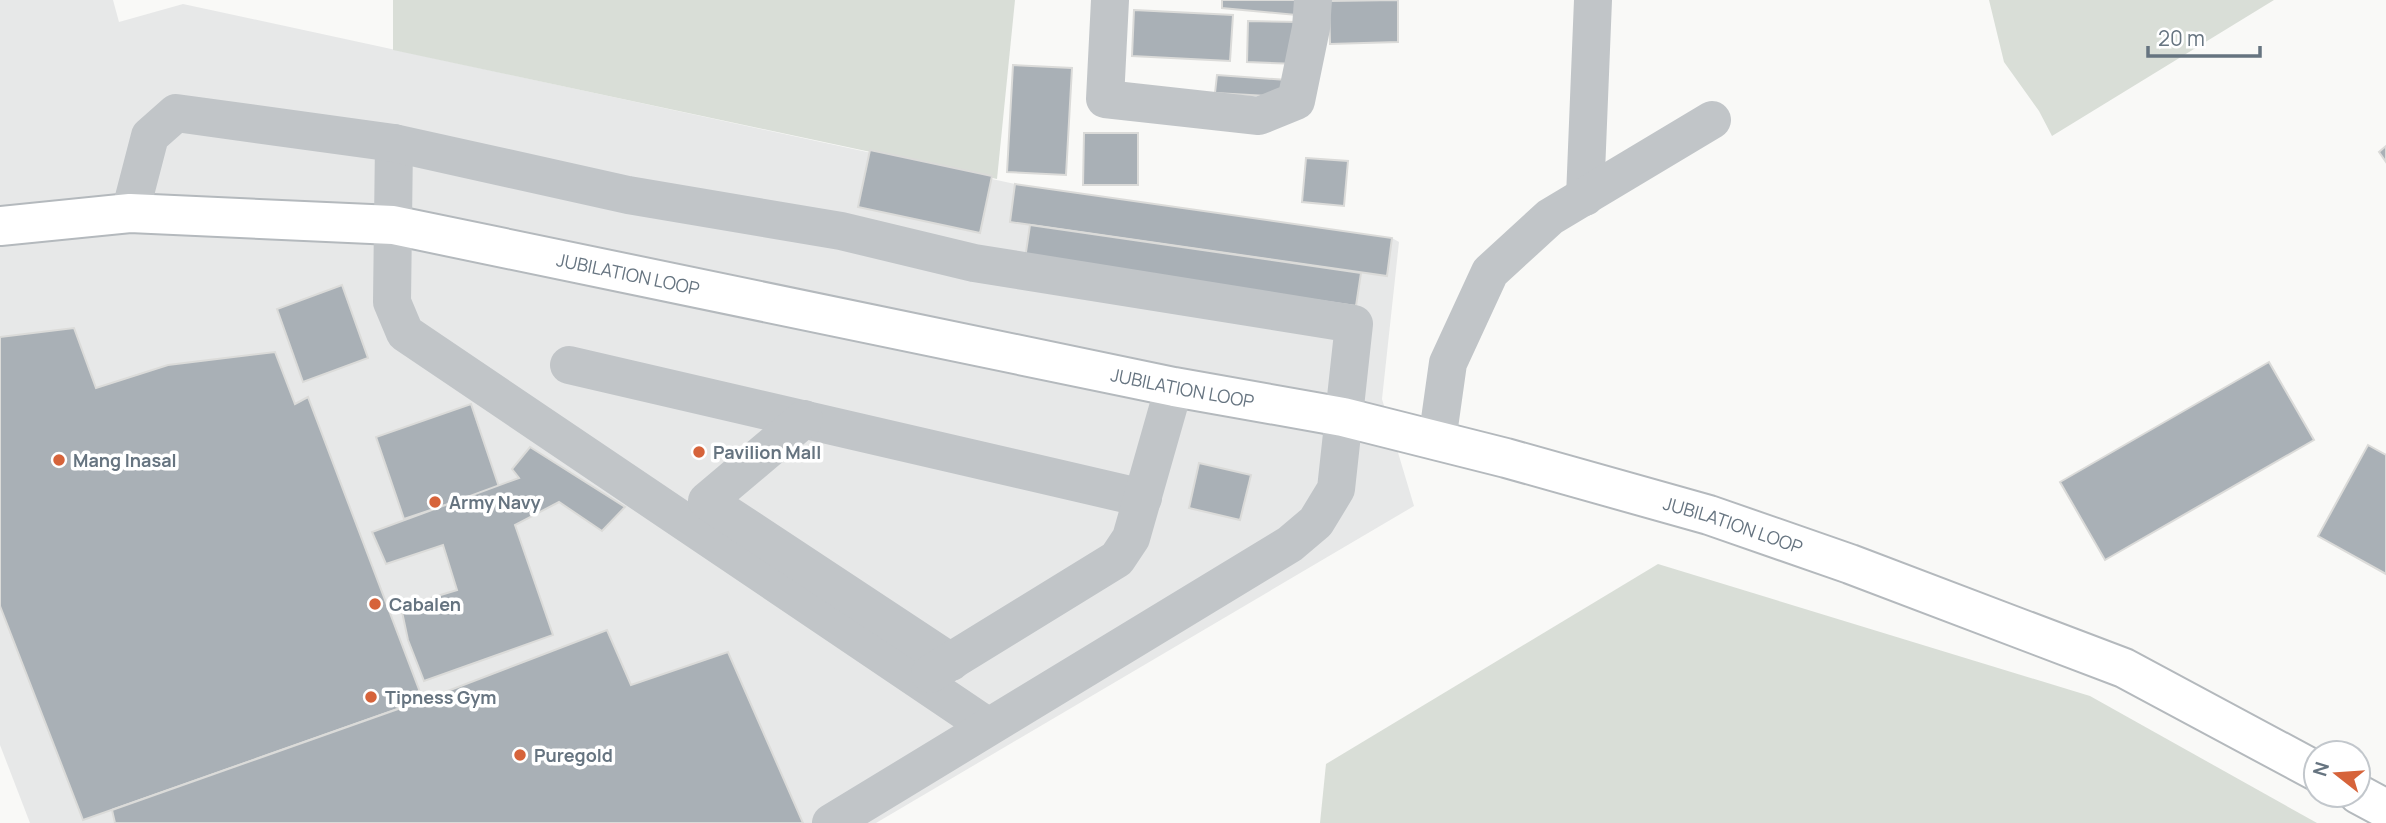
<svg xmlns="http://www.w3.org/2000/svg" width="2386" height="823" font-family="Manrope,sans-serif">
<rect width="100%" height="100%" fill="#f9f9f7"/>
<path fill="#e7e8e8" d="M0,0H113L119,22L183,4L1015,184L1392,238L1399,242L1382,399L1414,506L876,823H30L0,745Z"/>
<g fill="#d9ded7">
<path d="M393,0H1015L997,179L393,50Z"/>
<path d="M1989,0H2274L2052,136L2039,111L2004,62Z"/>
<path d="M1658,564L2090,696L2317,823H1320L1326,764Z"/>
</g>
<g fill="#a9b0b6" stroke="#dbdbd9" stroke-width="2">
<path d="M1222,0H1308L1307,16L1222,8Z"/>
<path d="M1398,0V42L1330,44L1329,1Z"/>
<path d="M1134,10L1233,15L1230,61L1132,56Z"/>
<path d="M1248,21L1300,22L1298,64L1247,62Z"/>
<path d="M1013,65L1072,68L1066,175L1007,172Z"/>
<path d="M1217,75L1287,80L1284,97L1215,93Z"/>
<path d="M1084,133H1138V185H1083Z"/>
<path d="M2386,146V162L2379,152Z"/>
<path d="M870,150L992,176L980,233L858,207Z"/>
<path d="M1306,158L1348,161L1344,206L1302,202Z"/>
<path d="M1015,184L1392,238L1387,276L1010,222Z"/>
<path d="M1030,225L1361,273L1356,306L1025,259Z"/>
<path d="M342,285L368,358L303,382L277,309Z"/>
<path d="M74,328L96,388L168,365L275,352L295,404L308,397L423,700L83,820L0,606V337Z"/>
<path d="M2269,362L2314,440L2105,560L2060,482Z"/>
<path d="M471,404L499,487L404,519L376,437Z"/>
<path d="M2368,445L2386,455V574L2318,536Z"/>
<path d="M530,447L625,507L602,531L559,502L515,525L553,635L424,681L408,640L401,607L457,590L443,545L386,564L372,532L519,478L512,469Z"/>
<path d="M1199,463L1251,475L1240,520L1189,508Z"/>
<path d="M607,630L631,685L728,652L803,823H115L112,810L432,697Z"/>
</g>
<g fill="none" stroke-linecap="round" stroke-linejoin="round">
<defs>
<g id="major">
<path id="s1" d="M0,226L130,213L393,225L1174,387L1343,417L1506,458L1709,515L1850,564L2124,668L2316,771"/>
<path d="M2358,794L2386,809"/>
</g>
</defs>
<use href="#major" stroke="#b4b9bd" stroke-width="42"/>
<g stroke="#c1c5c8" stroke-width="38">
<path d="M1110,0L1105,99L1259,116L1296,101L1311,28L1313,0"/>
<path d="M394,143L392,302L405,333L987,726"/>
<path d="M1585,197L1593,0"/>
<path d="M130,213L150,136L176,113L394,143L628,195L841,231L974,263L1354,324L1336,489L1316,522L1290,544L831,823"/>
<path d="M569,365L1143,498"/>
<path d="M804,419L707,501L951,662"/>
<path d="M1437,441L1448,363L1490,272L1550,217L1712,120"/>
<path d="M930,674L1117,559L1131,538L1174,387"/>
</g>
<use href="#major" stroke="#fff" stroke-width="38"/>
</g>
<g fill="#d6633a" stroke="#fff" stroke-width="2.5">
<circle cx="699" cy="452" r="7"/>
<circle cx="59" cy="460" r="7"/>
<circle cx="435" cy="502" r="7"/>
<circle cx="375" cy="604" r="7"/>
<circle cx="371" cy="697" r="7"/>
<circle cx="520" cy="755" r="7"/>
</g>
<g text-anchor="middle" dominant-baseline="central" stroke-width="7" stroke-linejoin="round" paint-order="stroke">
<g font-size="18" fill="#667480" stroke="#fff">
<text stroke="none"><textPath href="#s1" startOffset="634">JUBILATION LOOP</textPath></text>
<text stroke="none"><textPath href="#s1" startOffset="1200">JUBILATION LOOP</textPath></text>
<text stroke="none"><textPath href="#s1" startOffset="1768">JUBILATION LOOP</textPath></text>
</g>
<g font-size="18" font-weight="bold" fill="#667480" stroke="#fff" text-anchor="start">
<text x="713" y="452">Pavilion Mall</text>
<text x="73" y="460">Mang Inasal</text>
<text x="449" y="502">Army Navy</text>
<text x="389" y="604">Cabalen</text>
<text x="385" y="697">Tipness Gym</text>
<text x="534" y="755">Puregold</text>
</g>
</g>
<g transform="translate(2337 774) rotate(287)"><circle r="33" fill="#ffffff" stroke="#c2c7cc" stroke-width="2"/>
<path d="M0-5L12 26L0 18L-12 26Z" fill="#d6633a"/>
<text y="-10" font-size="19" font-weight="bold" text-anchor="middle" fill="#667480">N</text>
</g>
<path d="M2148 46v10h112v-10" fill="none" stroke="#667480" stroke-width="3.5"/>
<text x="2158" y="46" font-size="21" fill="#667480" stroke="#ffffff" stroke-width="5" paint-order="stroke">20 m</text>
</svg>
